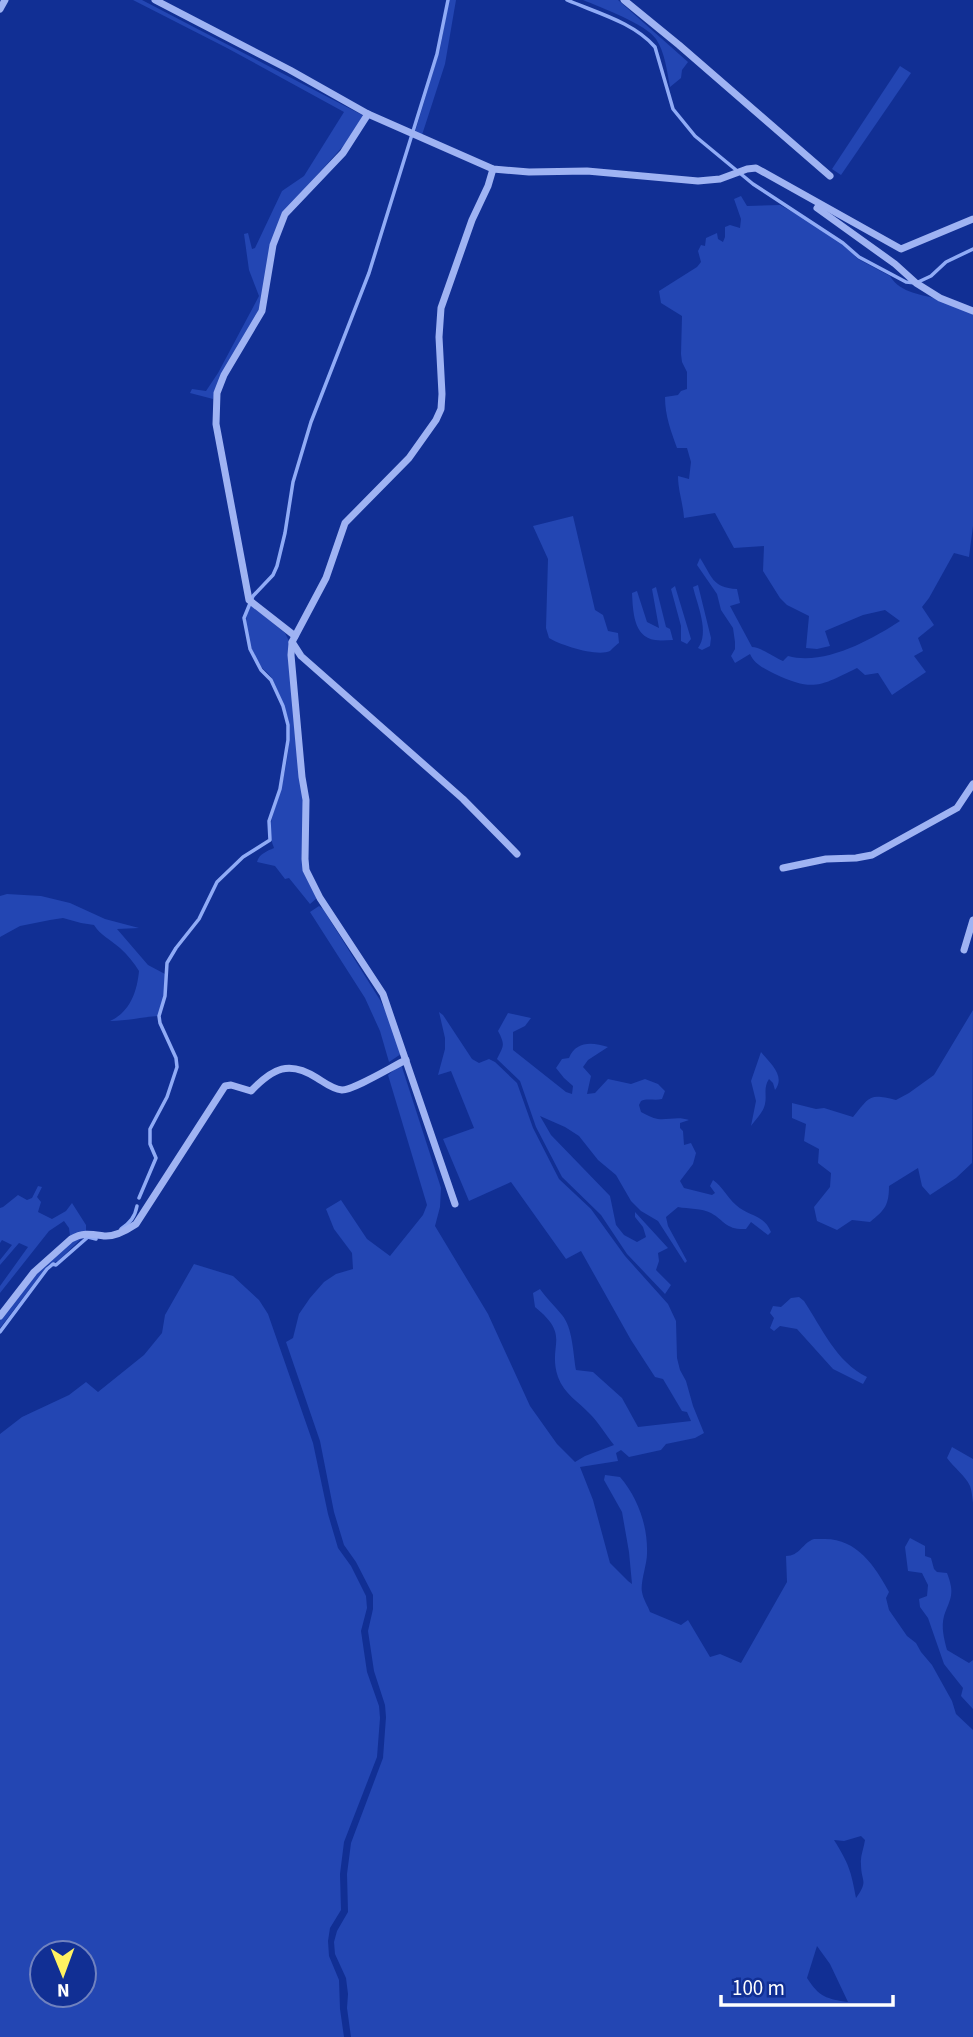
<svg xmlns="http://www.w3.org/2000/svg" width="973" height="2037" font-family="'Source Sans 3',sans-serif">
<rect width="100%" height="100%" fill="#112f94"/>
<g fill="#2346b3" fill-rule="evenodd">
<path d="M133,0H142L364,116L345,144L282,214L270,246L261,307L218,384L213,399L190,393L192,389L206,391L218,373L259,296L249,270L244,234L248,233L252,249L255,248L282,191L304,176L344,112L227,48Z"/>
<path d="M449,0H456L445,64L422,135L415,132L440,49Z"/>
<path d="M583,0H618L688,62L682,70L681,78L670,87C667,72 665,52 656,39C646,24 600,7 583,0Z"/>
<path d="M900,66L911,73L841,175L832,169Z"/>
<path d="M741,196L747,206L780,205L800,216L843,244L858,259L890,276C901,294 922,294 941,300C952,304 962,309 973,314V526L969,557L954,553L929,598L922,607L934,625L918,638L923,651L914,656L926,672L892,695L878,673L865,675L857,668C820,686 814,692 775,674C764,668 755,665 750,654L735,663L731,656L735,649V642L733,628L721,610L717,594L697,565L700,558C712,576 712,588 737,589L740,603L730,606L752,647C760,647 774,657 783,661L788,656C824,666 871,640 900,621L885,610L863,615L825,631L830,646L817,649L806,648L809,616L787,605L780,598L763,571L764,546L734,548L715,513L684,518C683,503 678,490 678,476L689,479L691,462L687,448H677C671,431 665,416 665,397L678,395L681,391L687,389V372L682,362L681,354L682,316L661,303L659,291L697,267L701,262L698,251L701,245L705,246L706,238L717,233L718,239L723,242L725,237V227L730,225L740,228L741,219L734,199Z"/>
<path d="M573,516L595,610L603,615L608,631L618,633L619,643C617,644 611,650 610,651C597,657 560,645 549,638L546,628L548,559L533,526Z"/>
<path d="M698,585L711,638L710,646L702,650L698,648C710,633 697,604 693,587Z"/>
<path d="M675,586L691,639L687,644L681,641V626L671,589Z"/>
<path d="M656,587L666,627L670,629L673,640C667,640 661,641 655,640C633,637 633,610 632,593L637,591L647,622L659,628L652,589Z"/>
<path d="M250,604L285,633L289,641L303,803V846L317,898L310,904L289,878L285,879L275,866L257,862C259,854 267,851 274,848C265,825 275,813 280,791C285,774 292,738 289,722C287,712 276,685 271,677C268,672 263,670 260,665C249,648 241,623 250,604Z"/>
<path d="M7,894L41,896L70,903L105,919L139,928L117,929L148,965L165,974L164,996L158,1016C142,1017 126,1021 110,1021C130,1012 137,992 139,971C134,963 128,955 120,948C111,940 100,935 94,925L81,923L63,918L50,920L20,926L0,937V896Z"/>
<path d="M319,906L323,909L380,1000L388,1016L401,1054L389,1062L380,1031L365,998L310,912Z"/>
<path d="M973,1010L972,1163L956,1178L930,1195L922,1186L918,1168L889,1186C889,1205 885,1210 870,1222L852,1220L837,1230L817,1221L814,1207L830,1187L831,1173L818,1163L819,1149L804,1141L806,1124L792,1118V1103L816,1109L824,1108L853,1117C870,1097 868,1093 896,1100L909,1093L934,1075Z"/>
<path d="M439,1012L443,1015L472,1059L479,1063L489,1059L495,1062L517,1083L533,1128L559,1179L591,1209L625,1256L668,1304L676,1321L677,1358L680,1370L686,1381L693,1406L704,1433L695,1438L666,1444L661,1450L629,1457L621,1450L616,1453L618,1461L580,1467L593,1500L610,1563L628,1581L632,1584L629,1552L622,1512L604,1480L605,1475L620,1477C638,1498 648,1526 647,1554C647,1564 640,1583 642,1592C643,1599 648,1606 650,1612L681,1625L688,1620L710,1657L720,1654L741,1663L787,1582L786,1556C800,1556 802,1543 814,1539C815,1539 823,1539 825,1539C857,1539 875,1566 889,1592L886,1598L889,1610L907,1636L916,1643L921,1652L932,1665L952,1701L956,1714L973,1730V2037H351L347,2008L348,1994L346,1978L335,1954L334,1942L337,1931L348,1912L347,1874L351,1843L383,1758L386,1717L385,1705L374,1671L368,1631L373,1609V1595L356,1562L344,1545L334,1512L320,1441L286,1342L293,1338L299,1314L310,1298L324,1282L336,1274L353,1269L352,1253L334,1229L326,1209L341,1200L367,1239L390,1256L423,1215L427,1205L388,1075L401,1064L441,1188L440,1207L435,1226L488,1314L530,1406L557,1444L575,1462L585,1456L614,1445C606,1435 599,1423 590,1414C579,1402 564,1394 558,1377C547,1344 572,1337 535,1307L533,1293L540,1289C546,1298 555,1306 562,1315C573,1328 573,1354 576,1370L593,1372L622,1398L638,1427L691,1421L687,1412L682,1411L663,1379L655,1377L631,1340L581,1251L566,1259L511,1182L469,1201L443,1139L474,1128L451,1071L438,1075L445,1049V1038ZM861,1836L865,1840C864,1848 860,1856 861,1864C861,1882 869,1880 856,1898C851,1871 849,1864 834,1840L844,1841ZM817,1946L830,1964L848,2002C827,1999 819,1997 807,1978Z"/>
<path d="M508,1013L531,1018L525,1026L513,1032V1050L566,1092L572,1094L573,1086L564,1078L556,1068L562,1059L569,1058C576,1041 592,1042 608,1047L588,1060L583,1067L591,1076L587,1094L595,1093L608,1079L631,1084L645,1079L658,1084L665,1091L662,1099C655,1101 647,1098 641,1101L639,1105L641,1112C647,1115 652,1118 658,1119C669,1120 678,1116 689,1120L680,1123V1128L683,1131L684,1145L691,1143L696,1153L693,1164L680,1181L684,1188L712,1195L715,1193L710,1186L713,1180C723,1187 727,1197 736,1205C749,1217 764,1214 771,1232L768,1235L751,1222L746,1229C726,1230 725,1221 711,1213C702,1208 688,1209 678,1207L666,1217L668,1226L687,1261L685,1263L658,1221L641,1211L631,1201L616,1175L598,1160L579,1136L565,1127L540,1116L551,1135L610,1196L616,1225L624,1235L637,1242L646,1237L643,1227L635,1217V1212L668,1248L658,1253L659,1261L656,1270L671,1285L665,1294L627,1254L601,1215L562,1177L536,1127L520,1081L497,1059C503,1046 506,1046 498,1031Z"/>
<path d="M761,1052C770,1063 786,1076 775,1090L773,1083L769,1079C763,1088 767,1095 765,1104C763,1113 756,1119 751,1126L756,1101L751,1081Z"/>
<path d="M38,1186L42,1187L37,1197L41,1202L38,1212L52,1219L66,1211L72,1203L86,1225V1232L70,1236L69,1228L64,1221L49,1231L0,1293V1286L28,1247L19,1243L0,1265V1260L12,1245L2,1240L0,1243V1208L3,1207L18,1195L27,1200L32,1198Z"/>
<path d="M84,1236L58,1261L48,1265L0,1328V1320C22,1289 47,1250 84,1236Z"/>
<path d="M194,1264L233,1276L259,1300L268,1314L313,1443L328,1514L338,1548L351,1566L366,1596L367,1608L361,1631L367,1672L379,1706L380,1718L377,1757L344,1842L340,1874L341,1910L330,1928L328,1941L329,1956L339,1980L340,2009L344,2037H0V1434L22,1417L69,1395L86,1382L98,1392L144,1355L162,1333L165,1315ZM84,1953V1995H42V1953Z"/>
<path d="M799,1297L804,1301C822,1328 836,1362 867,1377L863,1384L833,1369L797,1329L780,1326L774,1331L770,1328L774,1318L770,1313L773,1306L781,1307L791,1298Z"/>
<path d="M952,1447L973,1459V1503C972,1497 972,1491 970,1486C965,1475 954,1468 947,1458Z"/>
<path d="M910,1538L925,1546V1556L931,1558L934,1569L937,1572L947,1573C955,1594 951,1597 944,1616C941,1627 944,1639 947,1650L969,1663L973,1660V1709L961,1696L963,1688L944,1664L928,1618L920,1607L919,1599L927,1596L928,1585L922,1573L908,1571L905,1547Z"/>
</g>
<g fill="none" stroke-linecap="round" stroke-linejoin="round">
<g stroke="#90abf6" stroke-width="3.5">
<path d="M567,0C597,13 633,22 655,47L673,109L695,136L753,184L843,243L859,257L906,282L916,283L931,276L946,262L973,249"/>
<path d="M139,1198L156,1158L150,1144V1129L167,1097L177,1067L176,1058L160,1023L159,1016L165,996L167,963L176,948L199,919L217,882L243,857L270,840L269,821L280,789L288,740V725L283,706L271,680L261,670L250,649L244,618L253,596L273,575L277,566L285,533L293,482L311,422L369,273L437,54L448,0"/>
<path d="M121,1229C130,1223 135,1217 137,1206"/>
<path d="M0,1332L47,1269L53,1264L56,1265L88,1237L96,1239"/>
</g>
<g stroke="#9fb3f3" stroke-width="7">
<path d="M155,0L290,70L368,114L493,169L529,172L587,171L698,181L720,179L747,169L756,168L901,249L973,219"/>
<path d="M624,0L679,45L830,176"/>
<path d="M0,9L5,0"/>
<path d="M493,169L488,186L472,220L441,308L439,337L442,394L441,409L436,420L409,458L345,523L326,578L292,642L301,656L463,799L517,854"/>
<path d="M817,208L895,264L916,283L940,298L973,311"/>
<path d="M295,636L249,600L216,424L217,393L224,375L262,311L273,245L285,214L343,153L368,114"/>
<path d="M292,643L291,655L302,777L306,800L305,859L306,870L320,898L383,994L455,1204"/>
<path d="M783,868L826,859L856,858L872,855L957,808L973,784"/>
<path d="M964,950L973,920"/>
<path d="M0,1316L34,1272L71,1239C83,1232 91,1234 104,1236C115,1237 127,1230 136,1224L225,1086L231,1085L251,1091C273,1068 289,1060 317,1078C325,1083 332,1089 342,1090C354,1090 393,1066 406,1060"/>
</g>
</g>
<g transform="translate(63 1974) rotate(179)"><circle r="33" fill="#112f94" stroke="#7082bf" stroke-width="2"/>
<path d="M0-5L12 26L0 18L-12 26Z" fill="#fff261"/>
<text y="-10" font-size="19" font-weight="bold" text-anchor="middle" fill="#ffffff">N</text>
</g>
<path d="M721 1995v10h172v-10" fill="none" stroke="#ffffff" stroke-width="3.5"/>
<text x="732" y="1995" font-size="21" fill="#ffffff" stroke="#112f94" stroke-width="5" paint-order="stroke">100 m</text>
</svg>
